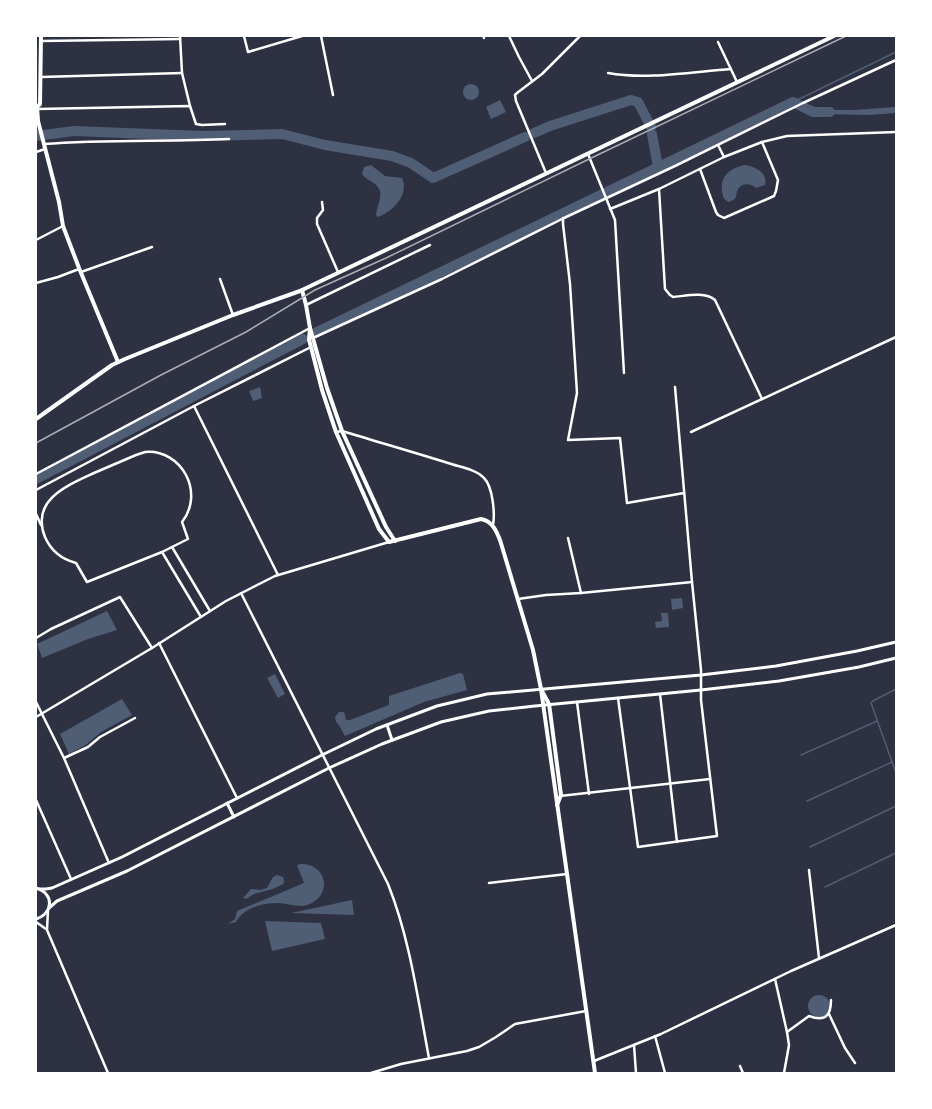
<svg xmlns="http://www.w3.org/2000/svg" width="932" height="1109" font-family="Literata,serif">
<rect width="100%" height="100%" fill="#2d3142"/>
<g fill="#4f5d75">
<circle cx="471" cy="92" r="8"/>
<path d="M500,100L506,112L491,119L486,107Z"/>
<path d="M810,105L823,110H854L896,107V113L869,115L821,114L806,107Z"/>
<path d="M371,165L385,176L402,178C410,195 392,212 378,217L376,215C377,204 386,193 375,184C371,180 365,179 362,174L364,167Z"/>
<path d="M745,165C755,167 768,172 765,185L756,188C751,184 743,182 738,189C736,192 737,196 735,199L729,202C724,200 723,197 722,192C720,176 730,168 745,165Z"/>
<path d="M260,387L262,398L253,401L249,391Z"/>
<path d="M682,598L683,608L672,610L671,599Z"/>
<path d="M107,611L117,630L88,639L42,658L37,644Z"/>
<path d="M661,613H668L669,627L656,628L655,622L662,621Z"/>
<path d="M460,673L463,674L467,690L424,702L345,736L339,725L336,722L335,717L339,712H344L346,720H350L389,705V696Z"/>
<path d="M275,674L285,694L278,698L267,678Z"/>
<path d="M122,699L132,715L101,732L87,744L69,754L60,734Z"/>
<path d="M300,864C325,863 333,891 312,903C302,909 291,904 279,903C270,903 261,904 252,908C245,911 240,915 236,922L228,924L235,919L237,911L304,883L297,865Z"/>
<path d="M277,875L283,877L284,882L283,884L273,889L254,894L246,899L243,898L251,889L260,890L267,888L273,877Z"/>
<path d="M352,900L354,915L291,913Z"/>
<path d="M265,921L321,923L325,939L272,951Z"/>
<circle cx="819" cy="1006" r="11"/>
</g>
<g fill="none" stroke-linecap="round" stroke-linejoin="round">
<g stroke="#4f5d75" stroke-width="1.5">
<path d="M793,102L896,52"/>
<path d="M896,689L873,701L871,703L896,773"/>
<path d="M801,755L877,721"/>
<path d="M807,801L892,762"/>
<path d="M810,847L896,806"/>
<path d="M825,887L896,853"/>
</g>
<g stroke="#4f5d75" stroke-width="10">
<path d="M534,133L550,126L631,100L638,102L651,127"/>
<path d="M652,134L658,167"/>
<path d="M36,136L74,131L203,136L282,134L325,145L392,156L411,163L433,178L525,137"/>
<path d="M315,333L793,102L813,112H830"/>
<path d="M36,479L303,339"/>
</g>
<g stroke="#fff" stroke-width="2.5">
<path d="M180,36L182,73L190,106"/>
<path d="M244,36L248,52L302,36"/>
<path d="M321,36L333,95"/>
<path d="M483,36L484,38"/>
<path d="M509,36L519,57L532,81"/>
<path d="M41,41L180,39"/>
<path d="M718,42L737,82"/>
<path d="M608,73C646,80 691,72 731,69"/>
<path d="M41,77L182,73"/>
<path d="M37,109L190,106L196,124L202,125L225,124"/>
<path d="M44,144C106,139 168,142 229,139"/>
<path d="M718,145L724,157"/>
<path d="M36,152L45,149"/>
<path d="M588,154L615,220L624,373"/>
<path d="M700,169L716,212L718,215L724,218L774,196L776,191L778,180L762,142"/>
<path d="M546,173L516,101L515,95L517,93L542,74L580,36"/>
<path d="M659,189L665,289L670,295L673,297C685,296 705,291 715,300L762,399"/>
<path d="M322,202L323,210L317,218V224L338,272"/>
<path d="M610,209L659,189L724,157L762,142L787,136L896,132"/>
<path d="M563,218V224L570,284L577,393L568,440L620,438L627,503L684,493"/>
<path d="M36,240L63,226"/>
<path d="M81,272L152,247"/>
<path d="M220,279L233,315"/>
<path d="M36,283L58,277L79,269"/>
<path d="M306,305L430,245"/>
<path d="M313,338L442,279L564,218L675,166L803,103L896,60"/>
<path d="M194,406L278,575"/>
<path d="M336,432L342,431C378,442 413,452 448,463C459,467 476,469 484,478C493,487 495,514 493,525"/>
<path d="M691,432L896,337"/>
<path d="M145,452C182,449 205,493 182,522L188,539L162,552L87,582L76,563C61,559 51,551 45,537C30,500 68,485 94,473C108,467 122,461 136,455Z"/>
<path d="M36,474L310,328"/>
<path d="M36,490L194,406L311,347"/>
<path d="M36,514L41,525"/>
<path d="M568,538L581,593L692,582"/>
<path d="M172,547L210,611"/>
<path d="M162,552L201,617"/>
<path d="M241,593L388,884C410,939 418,1000 429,1058"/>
<path d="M518,599L546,595L581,593"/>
<path d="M36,638L51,629L120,597L152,648"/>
<path d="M159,643L237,798"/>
<path d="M660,694L677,842"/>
<path d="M618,698L638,847L717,836L701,700V670L692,582L675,387"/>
<path d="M36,702L64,758L109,863"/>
<path d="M577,702L589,794"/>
<path d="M36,717L152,648L226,601L275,576L389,542"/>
<path d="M64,758L88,747L100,737L135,718"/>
<path d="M560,796L710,779"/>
<path d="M36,800L71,879"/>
<path d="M809,870L819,958"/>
<path d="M489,883L567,874"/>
<path d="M48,910L47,930L108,1073"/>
<path d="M36,922L46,929"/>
<path d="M775,979L787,1032L789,1045L784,1073"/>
<path d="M829,1014L845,1048L855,1063"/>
<path d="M787,1032L809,1016C825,1022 831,1016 831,1000"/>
<path d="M655,1036L665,1073"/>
<path d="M634,1045L636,1073"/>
<path d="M594,1061L661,1034L791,971L896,925"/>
<path d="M740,1066L743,1073"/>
<path d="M371,1073L401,1064L467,1051L479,1047L496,1037L515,1024L586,1011"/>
</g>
<g stroke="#fff" stroke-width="3">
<path d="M387,725L392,740"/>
<path d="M227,803L234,817"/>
<path d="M36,888C54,893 54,913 36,919"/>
<path d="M39,889H46L52,888L122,857L322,755L376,729L437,706L487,694L701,675L776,666L857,651L896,642"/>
<path d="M49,908L57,901L127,871L329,768L382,744L441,722L489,711L535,706L701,690L779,681L859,667L896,658"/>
</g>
<g stroke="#fff" stroke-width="4">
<path d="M41,36L40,104L37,107L38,121L59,202L63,226L79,268L118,362"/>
<path d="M302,290L306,305L310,328L327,388L342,431L386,527L395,541"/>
<path d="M310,328L309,340L311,347L322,390L336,432L379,529L389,542L481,519C492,521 496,530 500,540L533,650L541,689L595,1073"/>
<path d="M542,691L549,704L550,711L561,795L557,805"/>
</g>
<path stroke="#fff" stroke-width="4" d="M36,419L112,365L125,359L233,315L300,291L834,36"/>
<path stroke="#abadb3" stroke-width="1.5" d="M36,443L161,375L246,332L315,290L386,258L585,161L846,36"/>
</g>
<rect width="932" height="1109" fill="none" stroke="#ffffff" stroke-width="74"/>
</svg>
